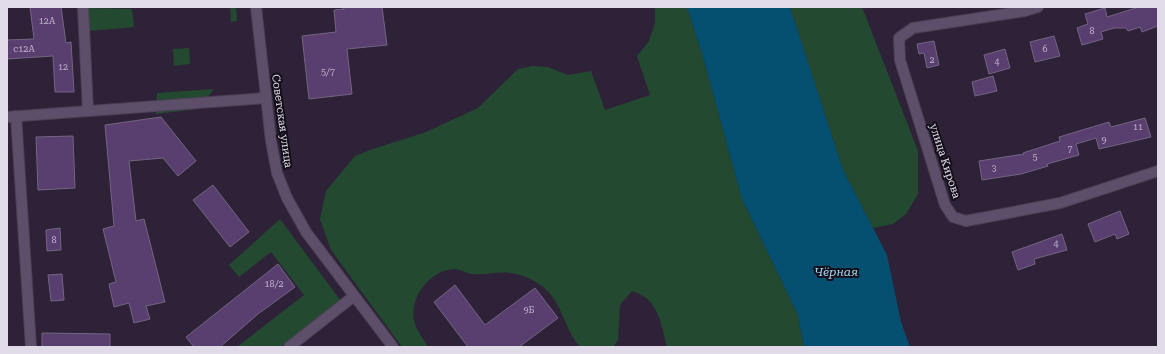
<svg xmlns="http://www.w3.org/2000/svg" width="1165" height="354" font-family="'Roboto Serif',serif">
<rect width="100%" height="100%" fill="#2e2238"/>
<g fill="#244931">
<path d="M230,7H236L237,21L231,22Z"/>
<path d="M655,7H687L703,57L742,199L798,315L804,347H667C660,322 659,299 632,291L620,305L618,340L613,347H580C558,320 565,294 526,277C504,268 492,276 471,274C466,273 460,269 454,269C429,270 407,300 415,324C417,331 423,338 427,345L426,347H402L331,250L320,219L326,191L355,156L370,150L426,132L478,108L518,69L533,66L548,67L568,75L591,71L605,110L650,95L637,56L649,41L655,23Z"/>
<path d="M790,7H862L918,151V194L906,214L893,224L873,228L843,170Z"/>
<path d="M87,8L132,9L134,27L89,31Z"/>
<path d="M189,48L190,64L174,66L173,49Z"/>
<path d="M214,89L198,109L156,114L157,93Z"/>
<path d="M280,219L341,301L280,347H237L304,295L271,252L239,277L229,265Z"/>
</g>
<path fill="#054f70" d="M687,7H790L843,170L887,255L901,322L910,347H804L798,315L742,199L703,57Z"/>
<g fill="#593f70" stroke="#736580">
<path d="M30,7H61L66,43L71,42L74,92H55L53,56L7,59V40L34,39Z"/>
<path d="M344,7H382L387,45L347,49L352,94L309,99L302,36L336,32L334,10L344,9Z"/>
<path d="M1139,7H1158V26L1142,32L1140,27L1128,31L1126,28H1114L1101,32L1103,39L1082,45L1077,28L1088,24L1085,14L1105,8L1107,17Z"/>
<path d="M1054,36L1060,56L1035,62L1030,42Z"/>
<path d="M934,41L939,65L927,68L924,53L919,54L917,44Z"/>
<path d="M1005,49L1010,68L989,74L984,55Z"/>
<path d="M993,76L997,91L975,96L972,82Z"/>
<path d="M161,117L196,161L178,176L163,158L129,161L136,221L144,219L165,302L146,306L150,319L134,323L129,303L114,307L109,284L116,282L103,229L114,226L105,125Z"/>
<path d="M1145,118L1151,137L1099,149L1096,138L1076,144L1079,155L1047,164L1048,166L1021,174L982,180L979,161L1024,154L1023,153L1060,141L1059,137L1109,122L1111,127Z"/>
<path d="M73,136L75,188L38,190L36,137Z"/>
<path d="M213,185L249,232L230,247L193,200Z"/>
<path d="M1120,211L1129,234L1117,239L1115,234L1095,242L1088,224Z"/>
<path d="M60,228L61,250L47,251L46,230Z"/>
<path d="M1062,234L1067,250L1034,259L1035,264L1018,270L1012,252Z"/>
<path d="M278,264L295,287L258,314L220,347H194L186,337Z"/>
<path d="M62,274L64,300L51,301L48,275Z"/>
<path d="M455,285L485,325L535,288L558,318L519,347H468L434,302Z"/>
<path d="M42,333L110,334V347H42Z"/>
</g>
<g fill="none" stroke-linecap="round" stroke-linejoin="round">
<defs>
<g id="minor">
<path d="M83,7L88,111"/>
<path d="M256,7L271,141L277,173L287,198L306,232L393,347"/>
<path d="M1038,7L1025,11L913,28L899,38L900,60L945,205L953,217L966,221L1060,203L1158,171"/>
<path d="M16,116L31,347"/>
<path d="M7,117L266,98"/>
<path d="M289,347L354,296"/>
</g>
</defs>
<use href="#minor" stroke="#4b4054" stroke-width="12"/>
<use href="#minor" stroke="#5d4f69" stroke-width="10"/>
</g>
<g text-anchor="middle" dominant-baseline="central" stroke-width="4" stroke-linejoin="round" paint-order="stroke">
<g font-size="9" fill="#bfb3cb">
<text x="47" y="21">12А</text>
<text x="1092" y="31">8</text>
<text x="24" y="49">с12А</text>
<text x="1045" y="49">6</text>
<text x="932" y="60">2</text>
<text x="997" y="62">4</text>
<text x="63" y="67">12</text>
<text x="328" y="72">5/7</text>
<text x="1138" y="127">11</text>
<text x="1104" y="140">9</text>
<text x="1070" y="149">7</text>
<text x="1035" y="157">5</text>
<text x="994" y="168">3</text>
<text x="54" y="240">8</text>
<text x="1056" y="244">4</text>
<text x="274" y="284">18/2</text>
<text x="529" y="310">9Б</text>
</g>
<g font-size="11" fill="#e1dae9" stroke="#130e18">
<text transform="translate(282 121) rotate(82)">Советская улица</text>
<text transform="translate(945 161) rotate(72)">улица Кирова</text>
</g>
<g font-size="12" font-style="italic" fill="#a7daf9" stroke="#130e18">
<text x="836" y="272">Чёрная</text>
</g>
</g>
<rect width="1165" height="354" fill="none" stroke="#e1dae9" stroke-width="16"/>
</svg>
